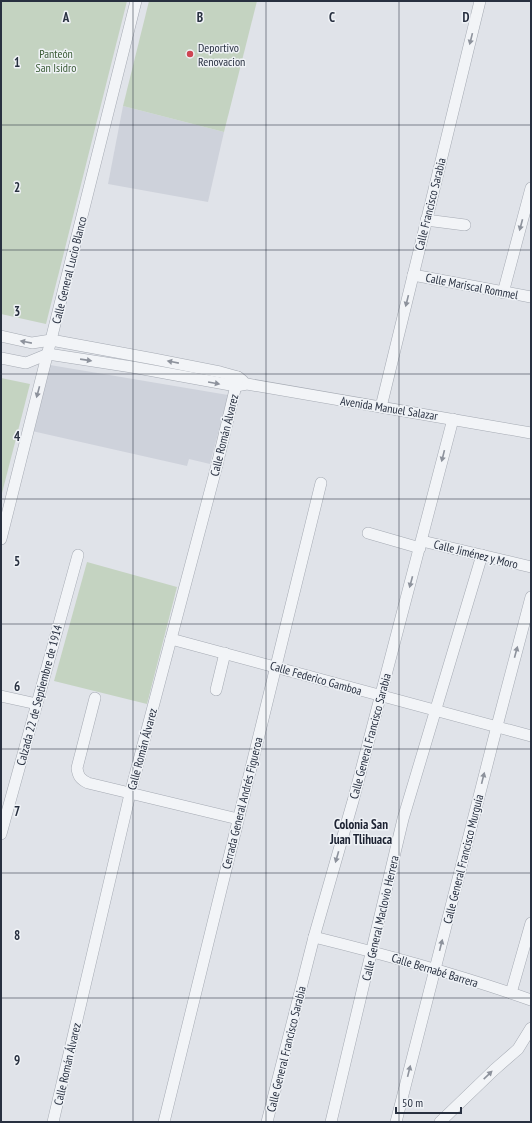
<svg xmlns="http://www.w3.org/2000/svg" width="532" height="1123" font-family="'PT Sans Narrow',sans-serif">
<rect width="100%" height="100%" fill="#e0e3e9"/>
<g fill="#ced2db">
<path d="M123,106L224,132L208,202L108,184Z"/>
<path d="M50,365L228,395L210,464L189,459L187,466L32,431Z"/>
</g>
<g fill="#c4d3c1">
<path d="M1,1H127L46,324L1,314Z"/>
<path d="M149,1H257L224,132L123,106Z"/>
<path d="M1,378L30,384L1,497Z"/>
<path d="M87,562L177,587L147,704L54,681Z"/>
</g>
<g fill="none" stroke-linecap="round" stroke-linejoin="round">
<defs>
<g id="minor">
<path d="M426,220L465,225"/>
<path d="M413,275L531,297"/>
<path d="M503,293L531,188"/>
<path d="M1,336L32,343L51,340L154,359L220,372L238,377L243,381"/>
<path d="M48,354L132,367L236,386L247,384L531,433"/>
<path d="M1,358L26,363L48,354"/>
<path d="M381,407L480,1"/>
<path d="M368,533L420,548"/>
<path d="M1,539L136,1"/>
<path d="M422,541L531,567"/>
<path d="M171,639L531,736"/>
<path d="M216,690L225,653"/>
<path d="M1,696L37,704"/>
<path d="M95,698L77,768C78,776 80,779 88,783L238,819"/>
<path d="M1,834L78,555"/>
<path d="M314,937C387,955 460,975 531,1000"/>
<path d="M511,993L531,923"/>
<path d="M53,1122L130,794L217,465L238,377"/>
<path d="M164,1122L321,483"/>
<path d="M267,1122L314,937L353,801L453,419"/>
<path d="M331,1122L403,819L482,555"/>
<path d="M396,1122L497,726L531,597"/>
<path d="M440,1122L494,1070L518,1049L531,1028"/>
</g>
</defs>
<use href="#minor" stroke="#a5aab3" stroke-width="12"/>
<use href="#minor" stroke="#f2f4f7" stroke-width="11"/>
</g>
<defs><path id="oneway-solid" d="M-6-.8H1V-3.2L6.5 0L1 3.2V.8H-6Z"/></defs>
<g fill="#8d929c">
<use href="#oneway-solid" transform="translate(471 39) rotate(104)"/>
<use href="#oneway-solid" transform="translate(521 225) rotate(105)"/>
<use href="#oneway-solid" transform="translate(407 301) rotate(104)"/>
<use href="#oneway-solid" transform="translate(26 342) rotate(-169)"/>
<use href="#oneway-solid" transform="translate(86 360) rotate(8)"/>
<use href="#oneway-solid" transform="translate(173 362) rotate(-169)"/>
<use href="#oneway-solid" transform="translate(214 383) rotate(10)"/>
<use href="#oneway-solid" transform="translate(38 392) rotate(105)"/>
<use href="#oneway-solid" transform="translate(443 456) rotate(104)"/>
<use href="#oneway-solid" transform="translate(411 582) rotate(105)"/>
<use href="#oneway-solid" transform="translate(516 652) rotate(-75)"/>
<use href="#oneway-solid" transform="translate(483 778) rotate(-76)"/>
<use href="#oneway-solid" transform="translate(337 857) rotate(106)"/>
<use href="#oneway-solid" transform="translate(441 945) rotate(-76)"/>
<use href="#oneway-solid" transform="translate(409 1071) rotate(-76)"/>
<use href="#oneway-solid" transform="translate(488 1075) rotate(-44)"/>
</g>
<path fill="none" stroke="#283040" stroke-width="1" stroke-opacity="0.55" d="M133,1V1122M266,1V1122M399,1V1122M1,125H531M1,250H531M1,374H531M1,499H531M1,624H531M1,749H531M1,873H531M1,998H531"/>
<circle fill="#ce4552" stroke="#eff2f6" stroke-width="1.5" cx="190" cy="54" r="4"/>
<g text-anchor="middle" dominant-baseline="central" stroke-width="3" stroke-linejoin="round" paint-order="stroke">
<g font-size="12" fill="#283040" stroke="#eff2f6" text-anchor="start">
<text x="198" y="47">Deportivo<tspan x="198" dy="14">Renovacion</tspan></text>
</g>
<g font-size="12" fill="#3b5c36" stroke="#eff2f6">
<text x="56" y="53">Panteón<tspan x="56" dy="14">San Isidro</tspan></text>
</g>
<g font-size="12" fill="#283040" stroke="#eff2f6">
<text transform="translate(430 204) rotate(-76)">Calle Francisco Sarabia</text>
<text transform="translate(69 270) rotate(-76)">Calle General Lucio Blanco</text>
<text transform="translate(472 286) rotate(11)">Calle Mariscal Rommel</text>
<text transform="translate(389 408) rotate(9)">Avenida Manuel Salazar</text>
<text transform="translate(224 435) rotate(-76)">Calle Román Álvarez</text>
<text transform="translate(476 554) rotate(14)">Calle Jiménez y Moro</text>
<text transform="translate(316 678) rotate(16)">Calle Federico Gamboa</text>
<text transform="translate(39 695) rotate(-75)">Calzada 22 de Septiembre de 1914</text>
<text transform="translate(370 736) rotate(-75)">Calle General Francisco Sarabia</text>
<text transform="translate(142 749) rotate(-75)">Calle Román Álvarez</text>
<text transform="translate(242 803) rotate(-76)">Cerrada General Andrés Figueroa</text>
<text transform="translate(463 859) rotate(-76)">Calle General Francisco Murguía</text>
<text transform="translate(380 918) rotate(-77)">Calle General Maclovio Herrera</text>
<text transform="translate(435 970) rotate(17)">Calle Bernabé Barrera</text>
<text transform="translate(286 1049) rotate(-76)">Calle General Francisco Sarabia</text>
<text transform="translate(67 1064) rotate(-77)">Calle Román Álvarez</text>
</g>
<g font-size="13" font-weight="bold" fill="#1b2131" stroke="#eff2f6">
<text x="361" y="824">Colonia San<tspan x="361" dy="15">Juan Tlihuaca</tspan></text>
</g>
</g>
<g font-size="13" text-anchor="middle" font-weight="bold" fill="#283040" stroke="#eff2f6" stroke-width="3" stroke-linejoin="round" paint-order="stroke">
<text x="66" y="22">A</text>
<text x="200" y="22">B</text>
<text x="332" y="22">C</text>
<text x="466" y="22">D</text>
<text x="17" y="67">1</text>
<text x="17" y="192">2</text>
<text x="17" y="316">3</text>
<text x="17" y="441">4</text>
<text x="17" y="566">5</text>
<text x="17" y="691">6</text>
<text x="17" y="816">7</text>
<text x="17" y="940">8</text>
<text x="17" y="1065">9</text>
</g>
<rect width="532" height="1123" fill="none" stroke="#283040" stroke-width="4"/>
<path d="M396 1107v6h65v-6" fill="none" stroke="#283040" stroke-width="2"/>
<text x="402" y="1107" font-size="12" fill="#283040" stroke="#eff2f6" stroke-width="3" paint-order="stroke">50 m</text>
</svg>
